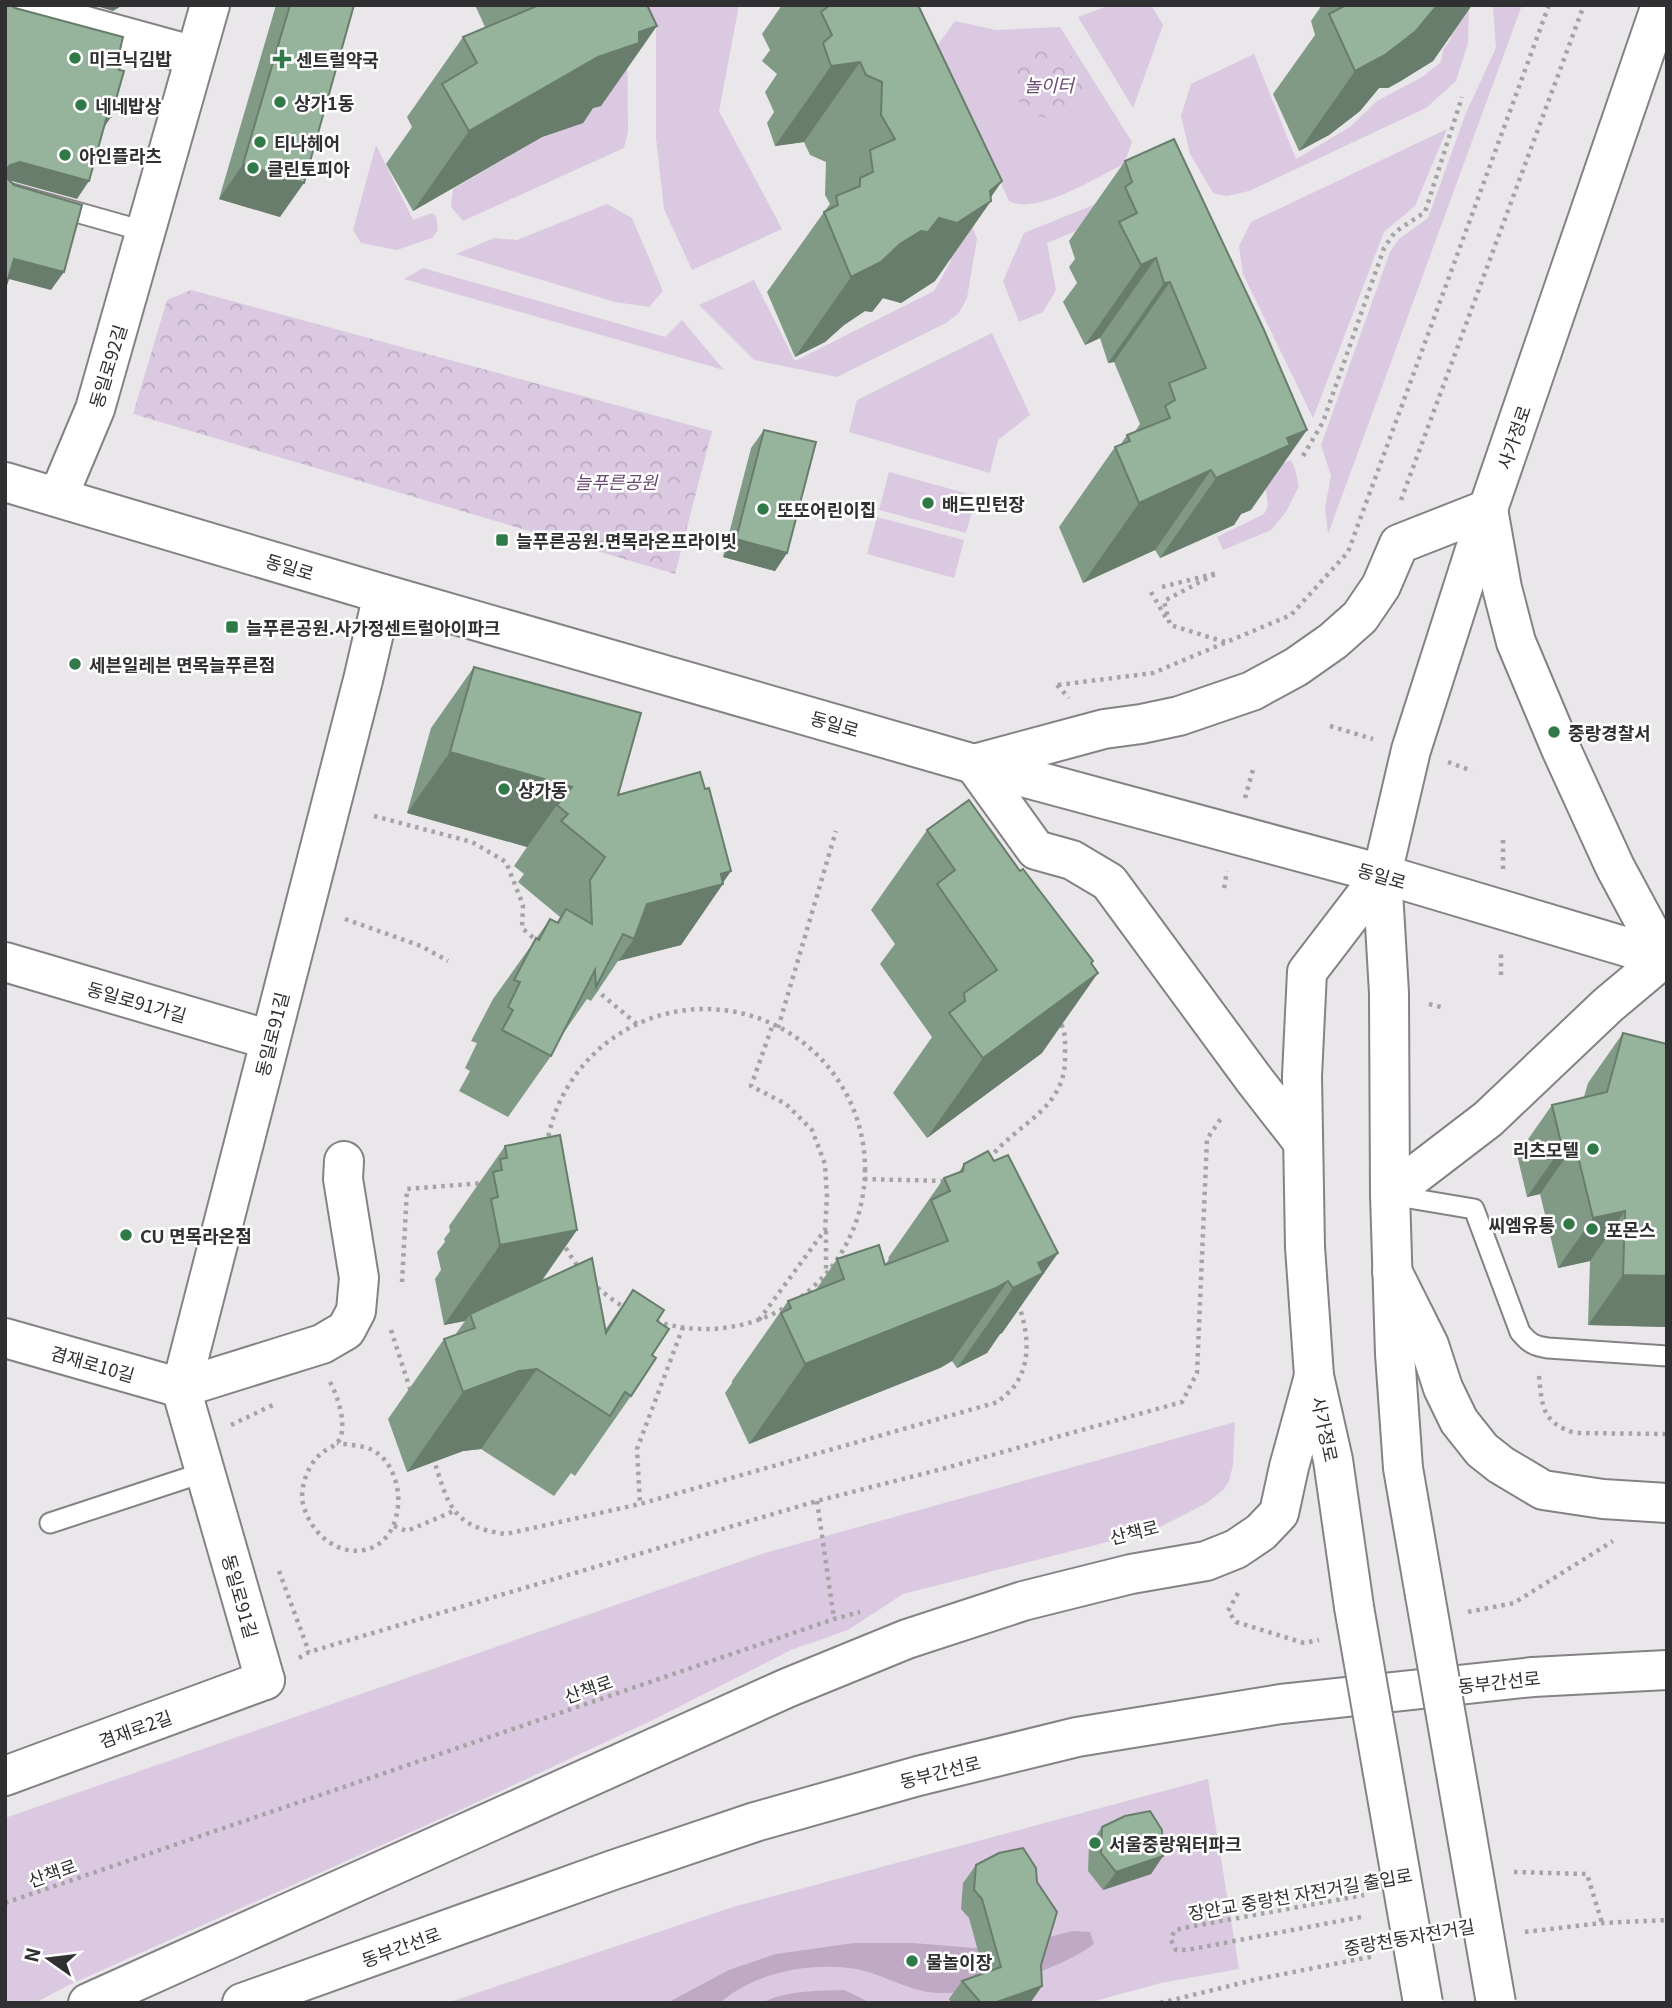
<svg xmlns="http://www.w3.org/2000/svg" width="1672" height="2008" font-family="Georgia,'Noto Sans KR',serif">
<defs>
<pattern id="park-crowns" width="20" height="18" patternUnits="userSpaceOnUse" patternTransform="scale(1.75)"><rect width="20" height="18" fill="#dac9e0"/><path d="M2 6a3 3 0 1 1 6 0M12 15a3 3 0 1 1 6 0" fill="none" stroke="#bbadc1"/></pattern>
</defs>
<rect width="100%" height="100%" fill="#eae7eb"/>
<g fill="#dac9e0">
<path d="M648,5H739L719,111L782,229L692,270L664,209L656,138V27Z"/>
<path d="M1110,5H1151L1163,25L1133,108L1078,17Z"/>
<path d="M1437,5H1469L1468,43L1456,81L1426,108L1249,191L1227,196L1213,193L1190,154L1181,116L1191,84L1254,54L1296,159L1350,127L1377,101L1422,77L1441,62L1443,50L1451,38Z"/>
<path d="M1493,5H1522L1328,534L1325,508L1331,476L1321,445L1390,252L1399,239L1428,218L1466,113L1496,48Z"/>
<path d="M627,18L628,131L624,148L463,221L451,207L453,189L542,137L582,123Z"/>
<path d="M955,21L996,30L1060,27L1132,142L1124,164C1097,177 1036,216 1009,201L937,46Z"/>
<path d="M1447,129L1415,206L1384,232L1313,418L1243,274L1239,246L1251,222Z"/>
<path d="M376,145L413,220L432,213L436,216L438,230L432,238L397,250L361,243L353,230Z"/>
<path d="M1138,187L1135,207L1047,243L1056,290L1043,312L1019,322L1003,281L1024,233Z"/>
<path d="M957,188L977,239L967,298L959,313L946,323L837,377L754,360L699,305L754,280L795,361L934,291L951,261L926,202Z"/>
<path d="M607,204L632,218L663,291L649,307L615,302L456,254L494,238L517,240Z"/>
<path d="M423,268L665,337L682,320L724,370L404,279Z"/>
<path d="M992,333L1030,415L998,440L990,473L849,432L857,400Z"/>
<path d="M1291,460L1295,469L1299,486L1286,512L1271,530L1223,550L1217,537L1264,514L1268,506L1263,471Z"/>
<path d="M889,472L976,496L966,533L879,510Z"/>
<path d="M877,517L964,540L954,578L867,554Z"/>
<path d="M1235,1422L1233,1465L1229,1481L1224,1489L1207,1503L1154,1530L903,1594L848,1630L791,1650L655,1719L460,1810L69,1985L35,2003H5V1818L765,1553Z"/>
<path d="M1208,1779L1239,1969L1161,1983L1088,2003H447L733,1907Z"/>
</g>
<g fill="url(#park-crowns)">
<circle cx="1049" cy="83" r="35"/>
<path d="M191,290L712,431L675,574L133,414L167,300Z"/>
</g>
<g fill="#bfa9c5">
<path d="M1073,1931L1090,1932L1094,1944C1059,1970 981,1995 938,1993C910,1992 883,1974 856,1969C810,1962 755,1972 720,2003H667L729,1970L776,1954L854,1943H913L974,1948L1020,1944Z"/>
<path d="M844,1990L865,2000L866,2003H762C787,1990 816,1991 844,1990Z"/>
</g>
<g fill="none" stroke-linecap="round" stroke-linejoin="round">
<defs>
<g id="service">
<path d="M5,192L147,232"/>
<path d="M1391,1195L1474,1209L1520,1332C1529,1343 1534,1346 1548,1348L1667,1356"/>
<path d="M50,1523L205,1472"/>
</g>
<g id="minor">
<path d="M9,5L195,56"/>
<path d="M58,497L95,409L210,5"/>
<path d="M5,962L270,1040"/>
<path d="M5,1338L181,1388L322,1344L346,1330L356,1311L359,1278L343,1179L344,1161"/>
<path d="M265,1680L181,1388L363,680L383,594"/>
</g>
<path id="tertiary" d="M5,1776L265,1680"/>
<g id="secondary">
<path d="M1425,1595L1403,1468L1395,1354L1390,1194L1389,993L1382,874L1411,750L1488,509L1661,5"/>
<path d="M1354,1607L1333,1460L1314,1376L1305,1247L1302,1076L1307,972L1382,874"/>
</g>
<g id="primary">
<path d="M5,482L383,594L974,764L1382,874L1667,959"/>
<path d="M1302,1141L1253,1078L1109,882L1072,860L1036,850L974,764L1104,729L1141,724L1179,716L1252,691L1296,667L1333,641L1360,617L1381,586L1399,544L1488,509L1502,588L1516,642L1561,749L1615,867L1664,958L1608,1005L1488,1119L1390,1194"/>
</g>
<g id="trunk">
<path d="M1392,1271L1429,1345L1443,1388L1459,1421L1482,1450L1501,1465L1543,1490L1603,1499L1667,1503"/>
<path d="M88,2003L787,1688L907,1639L1023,1601L1131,1574L1206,1561L1236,1549L1261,1532L1279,1513L1289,1467L1314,1376"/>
<path d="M242,2003L613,1870L755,1822L918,1776L1077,1737L1281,1704L1533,1677L1667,1670"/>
</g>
</defs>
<use href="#service" stroke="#858286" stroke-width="23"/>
<use href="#minor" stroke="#858286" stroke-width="42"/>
<use href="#tertiary" stroke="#858286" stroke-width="42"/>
<use href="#secondary" stroke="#858286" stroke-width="42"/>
<use href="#primary" stroke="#858286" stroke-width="42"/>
<use href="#trunk" stroke="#858286" stroke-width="42"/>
<g stroke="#a5a3a6" stroke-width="4.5" stroke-dasharray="3.5 5" stroke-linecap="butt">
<path d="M1303,456L1323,422L1384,248L1395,232L1425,212L1462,97"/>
<path d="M1401,500L1584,5"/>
<path d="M1162,587L1217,573L1164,601L1170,625L1225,642"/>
<path d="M1151,592L1166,618"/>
<path d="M1057,685L1069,698"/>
<path d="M1058,685L1153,673L1291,615L1348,552L1549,5"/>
<path d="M1330,726L1373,739"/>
<path d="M1448,762L1472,771"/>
<path d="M1245,798L1254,766"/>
<path d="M374,816L472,842L506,862L523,905L522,928L537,941"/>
<path d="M1503,869V840"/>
<path d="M1224,888L1227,871"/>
<path d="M345,919L421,946L448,961"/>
<path d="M1501,975V951"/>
<path d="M595,989L638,1025"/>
<path d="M1429,1004L1445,1008"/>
<circle cx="705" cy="1169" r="160"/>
<path d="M778,1028L836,831"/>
<path d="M989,1159C1019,1121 1068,1109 1065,1053C1065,1042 1066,1032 1060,1022"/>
<path d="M864,1179L945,1181"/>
<path d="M826,1231V1271"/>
<path d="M402,1282L407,1189L483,1183"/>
<path d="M759,1320L825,1230L827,1197L825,1164L812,1130L786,1104L751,1086L773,1024"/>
<path d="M683,1327L637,1449L640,1504L998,1402C1004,1396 1013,1390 1017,1382C1032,1358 1027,1328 1018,1303"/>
<path d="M391,1330L411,1392"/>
<path d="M1539,1376C1542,1406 1542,1423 1575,1433L1667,1434"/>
<path d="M330,1382C338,1396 349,1430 337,1443C333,1447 327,1449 323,1452C309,1462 299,1487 303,1504C319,1563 392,1569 398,1506C400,1487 392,1461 374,1451C364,1445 348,1445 337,1443"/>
<path d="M231,1425L277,1403"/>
<path d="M433,1457C448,1504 451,1527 506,1534L640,1504"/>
<path d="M817,1501L834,1619"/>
<path d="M394,1526L407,1531L454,1511"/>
<path d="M279,1571L309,1652"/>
<path d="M1238,1593L1228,1611L1236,1622L1304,1643L1319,1640"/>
<path d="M1468,1612L1514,1603L1613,1541"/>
<path d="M299,1658L309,1652L817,1501L942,1469L1182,1402L1197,1373L1207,1139L1222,1117"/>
<path d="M1514,1872L1587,1874L1602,1923"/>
<path d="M5,1903L834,1619L860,1612"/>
<path d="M1361,1917L1187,1950H1176L1171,1940L1174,1931L1183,1928L1364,1895"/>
<path d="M1525,1932L1602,1923L1667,1920"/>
<path d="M1160,2003L1258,1979L1375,1956"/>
</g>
<use href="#service" stroke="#fff" stroke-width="19"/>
<use href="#minor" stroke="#fff" stroke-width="38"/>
<use href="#tertiary" stroke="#fff" stroke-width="38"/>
<use href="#secondary" stroke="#fff" stroke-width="38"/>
<use href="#primary" stroke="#fff" stroke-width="38"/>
<use href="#trunk" stroke="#fff" stroke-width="38"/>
<defs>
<g id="secondary-bridge">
<path d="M1425,1595L1496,2003"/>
<path d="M1354,1607L1423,2003"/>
</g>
</defs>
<use href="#secondary-bridge" stroke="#858286" stroke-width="42" stroke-linecap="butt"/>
<use href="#secondary-bridge" stroke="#fff" stroke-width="38"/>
</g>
<g fill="#819a86">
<path d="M276,5H354L280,217L219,199Z"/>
<path d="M475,5H647L601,106L593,108L583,123L542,137L413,211L386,164L412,127L407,117L463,37L485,27Z"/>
<path d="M782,5H918L1002,181L935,281L901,303L883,298L872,312L865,311L844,325L825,342L795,357L767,292L824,212L830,204L825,195L826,162L810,155L804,142L775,146L767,123L774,112L765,92L777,74L762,61L770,50L762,34Z"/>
<path d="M1322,5H1472L1433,61L1399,82L1388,88H1379L1360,111L1329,135L1299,151L1273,94L1315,35L1311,21Z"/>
<path d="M1174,139L1251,510L1241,514L1234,525L1160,558L1155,550L1083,583L1059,527L1115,447L1121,444L1127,435L1134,433L1140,424L1114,362L1108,363L1100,338L1085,345L1063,302L1077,283L1069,267L1075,259L1069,241L1125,161Z"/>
<path d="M764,430L787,553L775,571L723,557L751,448Z"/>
<path d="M474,667L618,795L705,789L731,871L681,945L618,961L591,1001L587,999L560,1038L551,1056L508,1117L459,1091L470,1071L465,1068L477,1043L471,1041L493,999L550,919L557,922L560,917L518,882L524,874L514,866L527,847L407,813L431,728Z"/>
<path d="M927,830L1020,871L1093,961L1042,1053L927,1138L893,1093L932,1037L880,964L895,944L871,910Z"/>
<path d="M1623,1033L1667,1327L1588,1325L1590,1261L1558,1268L1540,1194L1527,1197L1517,1155L1552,1105L1584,1097L1588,1083Z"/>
<path d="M505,1146L577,1230L541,1282L605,1330L633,1290L657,1321L652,1355L631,1396L575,1476L571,1473L554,1496L481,1449L463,1451L407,1472L388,1419L444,1339L455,1335L465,1321L444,1325L435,1279L441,1270L437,1252L445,1242L444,1239L450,1231L449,1226Z"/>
<path d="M994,1161L1058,1253L1002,1333L1000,1334L987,1353L957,1368L952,1361L940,1368L749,1444L725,1393L732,1383V1381L788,1301L815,1291L837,1259L885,1265L889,1259L888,1258L944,1178L959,1172L964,1164Z"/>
<path d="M1102,1827L1163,1856L1151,1874L1103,1890L1088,1871L1089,1845Z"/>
<path d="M976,1865L1041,1965L1042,1986L1030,2003H952L949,1999L962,1981L984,1973L969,1918L961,1909L963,1883Z"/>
</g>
<g fill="#697d6d">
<path d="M93,5H123L113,11Z"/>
<path d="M1450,5H1472L1433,61L1399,82L1388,88H1379L1360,111L1329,135L1299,151L1355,71L1435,8Z"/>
<path d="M657,26L601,106L593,108L583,123L542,137L413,211L469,131L639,32Z"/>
<path d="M860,62L804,142L775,146L831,66Z"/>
<path d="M107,116L111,117L99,135Z"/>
<path d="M20,162L89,181L77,199L8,180L5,181V171L10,165Z"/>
<path d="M243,164L304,183L280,217L219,199Z"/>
<path d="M1002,181L985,205L991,201L935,281L901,303L883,298L872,312L865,311L844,325L825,342L795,357L851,277L939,218L990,191Z"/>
<path d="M1156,258L1100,338L1085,345L1141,265Z"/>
<path d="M14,259L64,272L51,290L5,278Z"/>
<path d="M1170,282L1114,362L1108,363L1164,283Z"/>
<path d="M1307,430L1251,510L1241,514L1234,525L1160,558L1216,478L1287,438Z"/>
<path d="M1211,470L1155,550L1083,583L1139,503Z"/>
<path d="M736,539L787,553L775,571L723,557Z"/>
<path d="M450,752L572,787L557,805L527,847L407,813Z"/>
<path d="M731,871L721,885L723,884L681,945L618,961L634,939L647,904L721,874Z"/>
<path d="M1093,961L1071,993L1098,973L1042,1053L927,1138L983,1058Z"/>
<path d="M1575,1144L1540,1194L1527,1197L1562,1147Z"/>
<path d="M1625,1211L1590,1261L1558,1268L1593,1218Z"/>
<path d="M577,1230L521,1310L470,1314L465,1321L444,1325L500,1245Z"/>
<path d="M1058,1253L1002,1333L1000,1334L987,1353L957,1368L1013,1288L1038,1263Z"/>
<path d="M1623,1275L1667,1276V1327L1588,1325Z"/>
<path d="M1008,1281L952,1361L940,1368L749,1444L805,1364Z"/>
<path d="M537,1369L481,1449L463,1451L407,1472L463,1392L519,1371Z"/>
<path d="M1163,1856L1151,1874L1103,1890L1116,1872Z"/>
<path d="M1042,1986L1030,2003H994Z"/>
</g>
<g fill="#96b39c" stroke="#697d6d" stroke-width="2">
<path d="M5,5H11L15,8L123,37L119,54L123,56L119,70L124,71L111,117L107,116L89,181L20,162L10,165L6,170V177L14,185L82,205L64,272L14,259L5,289Z"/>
<path d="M290,5H354L304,183L243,164Z"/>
<path d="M539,5H647L657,26L639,32V43L598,57L469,131L442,84L477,63L463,37Z"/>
<path d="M830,5H918L1002,181L990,191L991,201L957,223L939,218L928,232L921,231L900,244L881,262L851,277L824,212L838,205L836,196L860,186V178L873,172L870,150L895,139L881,115L882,82L866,75L860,62L831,66L823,43L832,35L821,12Z"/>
<path d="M1346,5H1450L1444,8H1435L1416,31L1385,55L1355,71L1329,14Z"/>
<path d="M1174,139L1264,330L1307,430L1287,438L1290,445L1216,478L1211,470L1139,503L1115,447L1130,441L1127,435L1170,418L1165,406L1175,400L1169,383L1206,368L1170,282L1164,283L1156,258L1141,265L1119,222L1137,213L1125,187L1132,182L1125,161Z"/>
<path d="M764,430L816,442L787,553L736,539Z"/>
<path d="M474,667L641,713L618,795L700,772L705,789L709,788L731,871L721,874L723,884L647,904L634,939L623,934L596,987L595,970L551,1056L502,1030L513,1010L508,1007L520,982L514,980L536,938L539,940L550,919L558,923L566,909L592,924L590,880L605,857L561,821L568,814L557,805L572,787L450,752Z"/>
<path d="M969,800L1020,871L1023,869L1093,961L1091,963L1098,973L983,1058L949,1013L965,1001L964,993L997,970L937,884L955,870L927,830Z"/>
<path d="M1623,1033L1667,1044V1276L1623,1275L1625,1211L1593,1218L1575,1144L1562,1147L1552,1105L1607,1092Z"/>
<path d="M560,1135L577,1230L500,1245L491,1199L498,1197L493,1172L502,1170L500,1159L507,1158L505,1146Z"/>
<path d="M988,1151L994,1161L1008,1155L1058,1253L1038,1263L1043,1273L1013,1288L1008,1281L996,1288L805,1364L781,1313L791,1308L788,1301L844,1279L837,1259L879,1245L885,1265L948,1241L931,1200L950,1191L944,1178L963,1171L964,1164Z"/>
<path d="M592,1258L606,1333L633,1290L664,1310L657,1321L669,1329L652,1355L656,1358L631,1396L625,1392L610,1416L537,1369L519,1371L463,1392L444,1339L475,1328L470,1314Z"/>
<path d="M1150,1811L1162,1830L1163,1856L1116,1872L1101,1853L1102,1827L1125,1816Z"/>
<path d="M1023,1848L1036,1868L1037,1882L1057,1912L1041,1965L1042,1986L994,2003H981L962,1981L1001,1967L982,1899L974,1890L976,1865L999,1853Z"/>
</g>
<g fill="#307a48" stroke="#fff" stroke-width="2.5">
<circle cx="75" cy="58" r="7"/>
<path d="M278.5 48.5h7v7h7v7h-7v7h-7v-7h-7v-7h7z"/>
<circle cx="280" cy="102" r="7"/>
<circle cx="81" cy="105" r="7"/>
<circle cx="260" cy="142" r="7"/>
<circle cx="65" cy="155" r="7"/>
<circle cx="253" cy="168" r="7"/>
<circle cx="928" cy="503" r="7"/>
<circle cx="763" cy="509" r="7"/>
<rect x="495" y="533" width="14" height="14" rx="3.5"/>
<rect x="225" y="620" width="14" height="14" rx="3.5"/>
<circle cx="75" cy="664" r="7"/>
<circle cx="1554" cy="732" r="7"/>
<circle cx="504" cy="789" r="7"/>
<circle cx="1593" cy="1149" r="7"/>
<circle cx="1569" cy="1224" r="7"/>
<circle cx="1592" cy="1229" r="7"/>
<circle cx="126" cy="1235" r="7"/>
<circle cx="1095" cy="1843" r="7"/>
<circle cx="912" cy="1961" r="7"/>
</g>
<g text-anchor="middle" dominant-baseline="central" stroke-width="5" stroke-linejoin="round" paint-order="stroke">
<g font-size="18" font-weight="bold" fill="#302f31" stroke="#fff" text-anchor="start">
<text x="89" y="58">미크닉김밥</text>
<text x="296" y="59">센트럴약국</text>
<text x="294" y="102">상가1동</text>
<text x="95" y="105">네네밥상</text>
<text x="274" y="142">티나헤어</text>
<text x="79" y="155">아인플라츠</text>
<text x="267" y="168">클린토피아</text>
<text x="942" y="503">배드민턴장</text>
<text x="777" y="509">또또어린이집</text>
<text x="516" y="540">늘푸른공원.면목라온프라이빗</text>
<text x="246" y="627">늘푸른공원.사가정센트럴아이파크</text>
<text x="89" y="664">세븐일레븐 면목늘푸른점</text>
<text x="1568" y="732">중랑경찰서</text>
<text x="518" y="789">상가동</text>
<text x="1579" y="1149" text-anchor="end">리츠모텔</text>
<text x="1555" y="1224" text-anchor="end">씨엠유통</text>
<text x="1606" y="1229">포몬스</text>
<text x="140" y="1235">CU 면목라온점</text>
<text x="1109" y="1843">서울중랑워터파크</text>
<text x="926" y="1961">물놀이장</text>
</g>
<g font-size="18" font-style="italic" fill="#684871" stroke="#fff">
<text x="1049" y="84">놀이터</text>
<text x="616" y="481">늘푸른공원</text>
</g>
<g font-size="18" fill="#302f31" stroke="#fff">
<text transform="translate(107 366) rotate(-73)">동일로92길</text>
<text transform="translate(1513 437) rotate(-71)">사가정로</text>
<text transform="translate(290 566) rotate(17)">동일로</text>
<text transform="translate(835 723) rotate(16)">동일로</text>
<text transform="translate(1382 875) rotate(16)">동일로</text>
<text transform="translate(137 1001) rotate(16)">동일로91가길</text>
<text transform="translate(271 1034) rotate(-76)">동일로91길</text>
<text transform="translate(93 1363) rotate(16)">겸재로10길</text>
<text transform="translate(1326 1429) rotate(78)">사가정로</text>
<text transform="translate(1134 1531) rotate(-14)">산책로</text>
<text transform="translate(241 1596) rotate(74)">동일로91길</text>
<text transform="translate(1499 1681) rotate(-6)">동부간선로</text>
<text transform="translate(588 1688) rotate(-19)">산책로</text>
<text transform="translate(135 1728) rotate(-20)">겸재로2길</text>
<text transform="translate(940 1771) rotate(-14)">동부간선로</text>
<text transform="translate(52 1872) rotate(-19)">산책로</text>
<text transform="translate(1300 1893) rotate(-10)">장안교 중랑천 자전거길 출입로</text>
<text transform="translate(1409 1936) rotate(-10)">중랑천동자전거길</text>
<text transform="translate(401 1946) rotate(-20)">동부간선로</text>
</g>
</g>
<rect width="1672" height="2008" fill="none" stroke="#302f31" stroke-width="14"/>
<g transform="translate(49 1959) rotate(284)" stroke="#ffffff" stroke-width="5" paint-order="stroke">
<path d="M0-5L12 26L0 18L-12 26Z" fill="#302f31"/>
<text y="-10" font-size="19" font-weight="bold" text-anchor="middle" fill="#302f31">N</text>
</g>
</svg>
